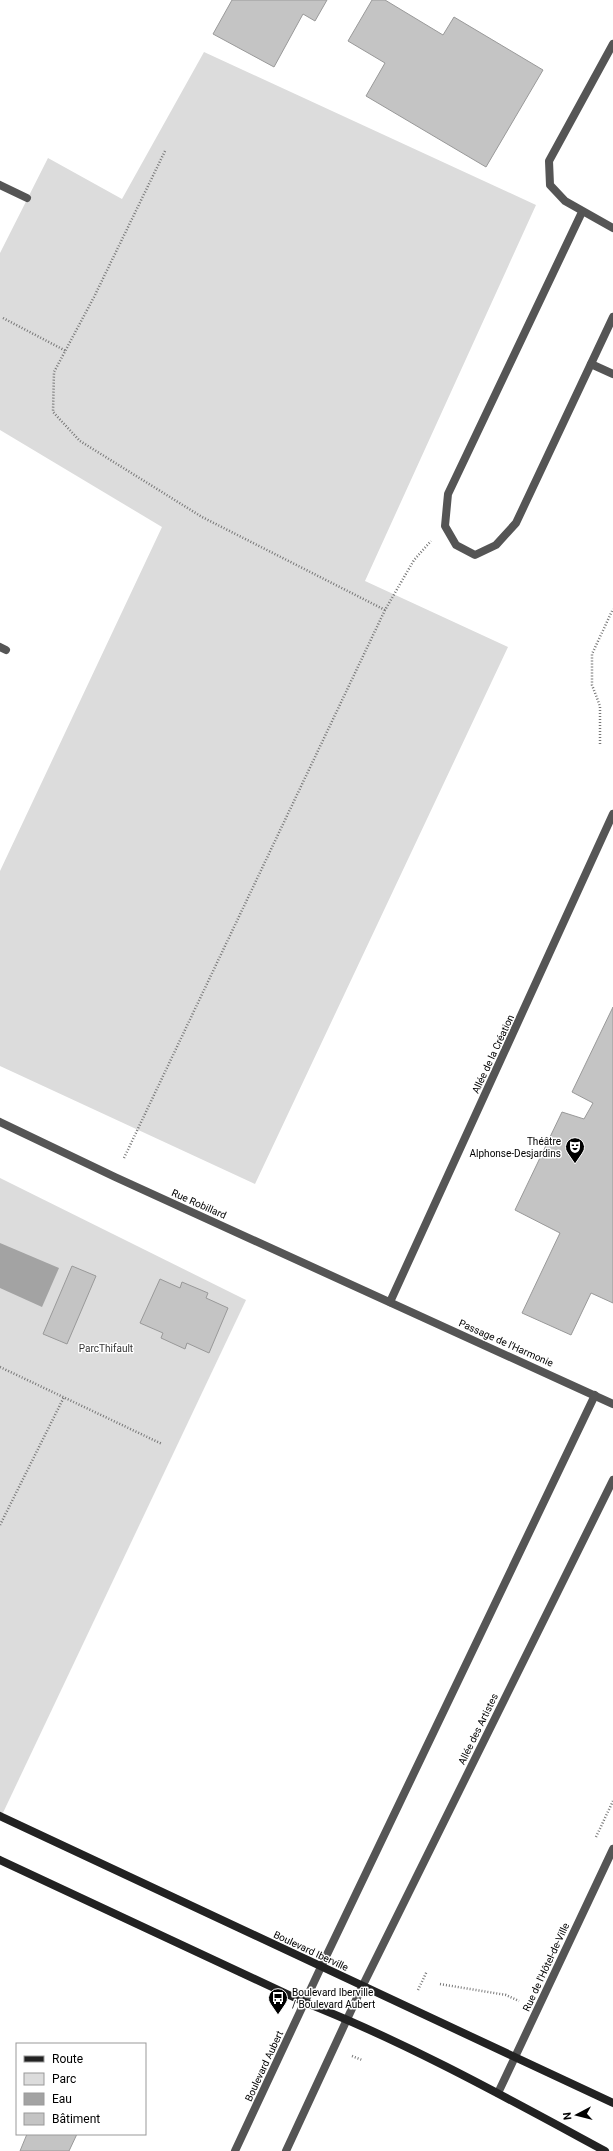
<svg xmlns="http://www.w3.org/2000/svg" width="613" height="2151" font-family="Roboto,sans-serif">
<rect width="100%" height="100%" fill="#fff"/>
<g fill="#dcdcdc">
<path d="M204,52L536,205L365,581L508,647L255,1184L0,1066V871L162,527L0,430V253L48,158L122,199Z"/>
<path d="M0,1178L246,1300L1,1817L0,1816Z"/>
</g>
<path fill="#a3a3a3" d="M0,1243L59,1268L42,1307L0,1288Z"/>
<g fill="#c4c4c4" stroke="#999">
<path d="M232,0H327L315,21L303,14L274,67L213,34Z"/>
<path d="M372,0H385L443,35L454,17L543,70L486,167L366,96L385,63L348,41Z"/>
<path d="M613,1007V1303L591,1293L571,1335L522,1313L560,1233L515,1210L562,1112L584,1119L593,1103L572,1092Z"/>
<path d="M72,1266L96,1276L67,1344L43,1334Z"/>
<path d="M160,1279L180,1288L182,1282L208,1293L206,1298L228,1308L209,1353L187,1343L185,1349L161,1338L163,1333L140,1323Z"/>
<path d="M27,2134H77L69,2151H20Z"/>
</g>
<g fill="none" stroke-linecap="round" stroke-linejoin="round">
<g stroke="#777" stroke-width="2.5" stroke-dasharray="1 2" stroke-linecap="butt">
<path d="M165,151L94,297L54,372L53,412L80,441L202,517L385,610"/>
<path d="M3,318L66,351"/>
<path d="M600,744V706L592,685V654L613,609"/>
<path d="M124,1158L385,610L414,560L431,541"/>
<path d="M0,1367L162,1444"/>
<path d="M0,1525L64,1397"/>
<path d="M596,1837L613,1801"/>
<path d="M440,1984L506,1995L519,2001"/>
<path d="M418,1990L427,1971"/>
<path d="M352,2056L362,2060"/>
</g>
<g stroke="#555" stroke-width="8">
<path d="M613,44L549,161L550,185L565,201L613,228"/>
<path d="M582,212L448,494L445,526L456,545L475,555L496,545L516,523L613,317"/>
<path d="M591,364L613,374"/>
<path d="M0,1122L115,1177L613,1404"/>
<path d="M390,1302L613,814"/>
<path d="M321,1967L595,1395"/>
<path d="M362,1987L613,1480"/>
</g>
<g stroke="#555" stroke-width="8">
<path d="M0,185L27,198"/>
<path d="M0,647L6,650"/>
<path d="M498,2093L613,1849"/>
<path d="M235,2151L321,1967"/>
<path d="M286,2151L362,1987"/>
</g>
<g stroke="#222" stroke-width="8">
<path d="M0,1816L613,2103"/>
<path d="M0,1860L304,2002C408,2043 507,2098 605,2151"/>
</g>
</g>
<defs>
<symbol id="theatre-pin" viewBox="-11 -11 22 30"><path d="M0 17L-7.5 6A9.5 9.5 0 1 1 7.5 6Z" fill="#000" stroke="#fff"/><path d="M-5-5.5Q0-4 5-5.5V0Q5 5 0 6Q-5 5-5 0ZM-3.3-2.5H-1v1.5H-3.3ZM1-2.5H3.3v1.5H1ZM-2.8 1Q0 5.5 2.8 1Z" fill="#fff"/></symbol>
<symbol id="bus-pin" viewBox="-11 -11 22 30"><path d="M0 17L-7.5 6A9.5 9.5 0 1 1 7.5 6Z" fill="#000" stroke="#fff"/><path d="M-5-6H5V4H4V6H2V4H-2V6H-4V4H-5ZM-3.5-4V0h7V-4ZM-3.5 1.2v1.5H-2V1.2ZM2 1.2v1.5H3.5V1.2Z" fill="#fff"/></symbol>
</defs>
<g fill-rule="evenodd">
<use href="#theatre-pin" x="564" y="1136" width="22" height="30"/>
<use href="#bus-pin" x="267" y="1987" width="22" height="30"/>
</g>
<g text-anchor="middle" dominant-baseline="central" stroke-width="3" stroke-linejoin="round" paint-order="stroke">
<g font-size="10" fill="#000" stroke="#fff">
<text transform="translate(493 1054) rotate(-65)">Allée de la Création</text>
<text transform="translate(199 1204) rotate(24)">Rue Robillard</text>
<text transform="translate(506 1343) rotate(24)">Passage de l'Harmonie</text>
<text transform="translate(478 1729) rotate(-64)">Allée des Artistes</text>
<text transform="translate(311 1951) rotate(25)">Boulevard Iberville</text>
<text transform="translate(546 1967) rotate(-65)">Rue de l'Hôtel-de-Ville</text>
<text transform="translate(264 2066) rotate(-65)">Boulevard Aubert</text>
</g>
<g font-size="10" fill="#000" stroke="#fff" text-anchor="end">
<text x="561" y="1141">Théâtre<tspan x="561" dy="12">Alphonse-Desjardins</tspan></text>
<text x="292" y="1992" text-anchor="start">Boulevard Iberville<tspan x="292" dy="12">/ Boulevard Aubert</tspan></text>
</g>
<g font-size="10" fill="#333" stroke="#fff">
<text x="106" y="1348">ParcThifault</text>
</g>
</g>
<rect x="16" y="2043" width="130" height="92" fill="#ffffff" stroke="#999999"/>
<rect x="24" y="2056" width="20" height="6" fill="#222222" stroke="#999999"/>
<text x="52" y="2063" font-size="12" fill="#000000">Route</text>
<rect x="24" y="2073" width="20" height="12" fill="#dcdcdc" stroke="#999999"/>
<text x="52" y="2083" font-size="12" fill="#000000">Parc</text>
<rect x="24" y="2093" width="20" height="12" fill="#a3a3a3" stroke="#999999"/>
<text x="52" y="2103" font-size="12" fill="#000000">Eau</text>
<rect x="24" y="2113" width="20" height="12" fill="#c4c4c4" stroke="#999999"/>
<text x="52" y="2123" font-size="12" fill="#000000">Bâtiment</text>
<g transform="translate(577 2115) rotate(263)" stroke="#ffffff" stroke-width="3" paint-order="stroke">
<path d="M0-3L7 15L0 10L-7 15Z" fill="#000000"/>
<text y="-6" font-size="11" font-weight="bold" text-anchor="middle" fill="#000000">N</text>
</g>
</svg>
